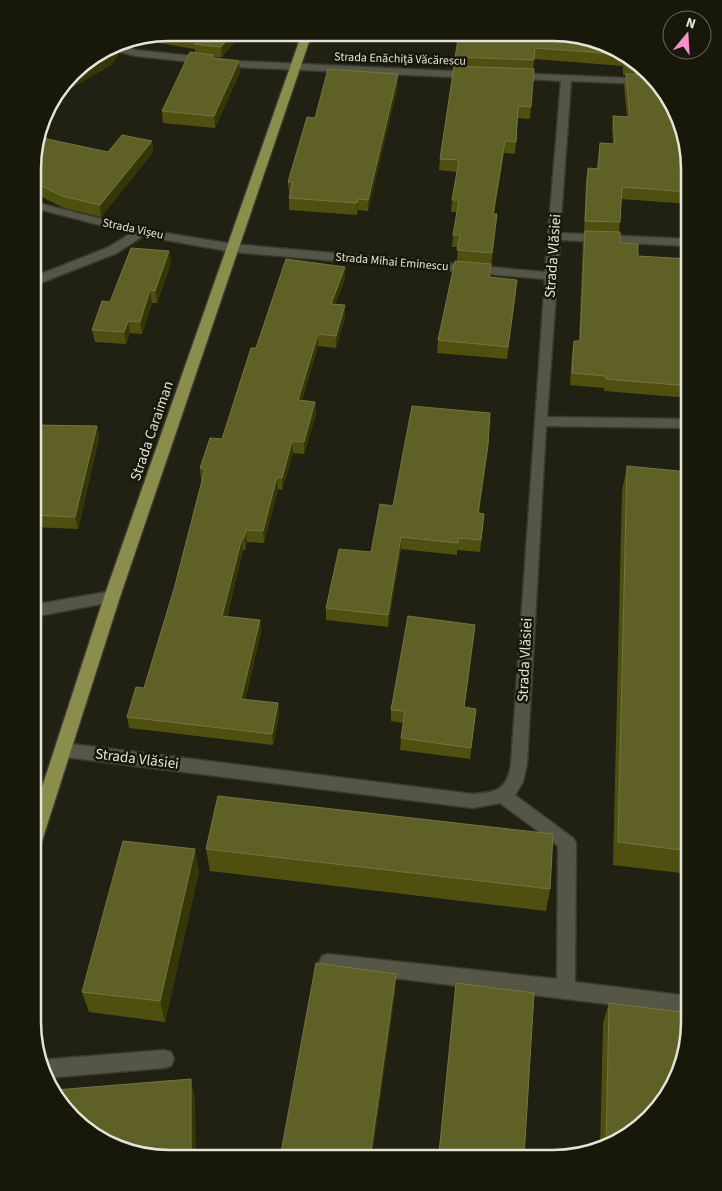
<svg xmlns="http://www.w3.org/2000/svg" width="722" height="1191" font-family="'Source Sans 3',sans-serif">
<rect width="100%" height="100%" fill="#202112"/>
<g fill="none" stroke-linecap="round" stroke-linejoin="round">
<defs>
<g id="minor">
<path d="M114,45L136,50L237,61L472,72L477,75L472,78L237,67L136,56L107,49Z"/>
<path d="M513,73L649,79L650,81L645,84L571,81L560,233L689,239V246L560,240L547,417L689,419V428L546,426L527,764L523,782L515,795L573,838L576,843L575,982L689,996V1014L328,970L322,968L319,962L322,956L328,954L557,979L558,846L500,803L473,808L64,757L58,755L56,750L58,745L64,743L473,794C497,792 507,790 511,764L545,279L233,252L143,236L117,253L33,286V277L109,247L131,233L34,208V202L141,229L233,244L545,272L561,81L509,78L508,76Z"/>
<path d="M112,591L117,593L120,597L117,601L33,617V605Z"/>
<path d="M164,1050L171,1052L174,1059L171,1066L164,1068L46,1078L43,1074L40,1060Z"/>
</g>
<path id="major" d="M302,33H312L120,597L42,841L39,846L33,848V815L104,597Z"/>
</defs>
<use href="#minor" stroke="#3a3a31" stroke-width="3"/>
<use href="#major" stroke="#3a3a31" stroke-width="3"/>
<use href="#minor" fill="#555645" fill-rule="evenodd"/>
<use href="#major" fill="#8a8d4c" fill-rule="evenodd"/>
</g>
<g fill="#4f5010">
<path d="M169,32L242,33L222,57H214V59L240,72L215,128L163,123L162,111L195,53V49L135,39Z"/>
<path d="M579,35L643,66L679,117L690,169L689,204L621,199L620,222L619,232L620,243L638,256L689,259V398L604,391V388L570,385L572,353L574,341H579L583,243L584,232L586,179L588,168H597L600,143L613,144L612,127L613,116L627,117L624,85L626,75H623V66L534,59L530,119L518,118L515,154L504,153L494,214H497L490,277L516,292L507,359L437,353L438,340L457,261L458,247H452L453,235L457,212H451L452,200L457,172L439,170L440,159L455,66V57Z"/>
<path d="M129,40L125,46L118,44L119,54L111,65L66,91L61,90L79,67L117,43Z"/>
<path d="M398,74V85L368,211L358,210L357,215L289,210V198L290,193H289L288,182L315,118Z"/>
<path d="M152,141L153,152L101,217L64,208L34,193V152H108Z"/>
<path d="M169,251L171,263L157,303H152L142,334L130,333L126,344L95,342L92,330L110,302Z"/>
<path d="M345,267V279L335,304L345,305V317L336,348L318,346L302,400L315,402L316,414L304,454L293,453L282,490L278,489L264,543L247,542L245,550H243L227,617L260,620L261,632L245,700L278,703L279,715L273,745L129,728L127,717L144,688L174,589L202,481L201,480L200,468L222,439L256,348Z"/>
<path d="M33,425L97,426L99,438L78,529L33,527Z"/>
<path d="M488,445L479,514H484L480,552L457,550V555L401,549L388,627L326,620V608L371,552Z"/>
<path d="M627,466L689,472V874L613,865L622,491Z"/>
<path d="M474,637L464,708L476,709L470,759L400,750L401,738L403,723L391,721V710Z"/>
<path d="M206,849L550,889L546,911L210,871Z"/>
<path d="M199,871L165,1022L89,1012L82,992Z"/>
<path d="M456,983L524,1158H438Z"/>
<path d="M609,1003L661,1105L605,1148L600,1149L603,1023Z"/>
</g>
<g fill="#363708">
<path d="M232,33H242L222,57L221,47Z"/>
<path d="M129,40L125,46V41Z"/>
<path d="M118,43L119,54L111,65L66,91L65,85L72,76Z"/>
<path d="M239,61L240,72L215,128L214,116Z"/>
<path d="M398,74V85L368,211V200Z"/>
<path d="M152,141L153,152L101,217L100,205Z"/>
<path d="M505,141L504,153L492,226L493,214Z"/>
<path d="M358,199V210L357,215V203Z"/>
<path d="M497,214L496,226L491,265L492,253Z"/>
<path d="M169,251L171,263L157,303L155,291Z"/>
<path d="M345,267V279L331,316V304Z"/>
<path d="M150,290L152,303L142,334L140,322Z"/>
<path d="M345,305V317L336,348V336Z"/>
<path d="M128,321L130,333L126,344L124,332Z"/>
<path d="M318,334V346L298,412V400Z"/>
<path d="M315,402L316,414L304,454V442Z"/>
<path d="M97,426L99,438L78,529L75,517Z"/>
<path d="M292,441L293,453L282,490V478Z"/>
<path d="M488,445L487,457L477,525L478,513Z"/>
<path d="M277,477L278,489L264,543L263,531Z"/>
<path d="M246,530L247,542L245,550L244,538Z"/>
<path d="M401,537V549L388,627V615Z"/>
<path d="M242,538L243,550L224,628L222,616Z"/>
<path d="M260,620L261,632L242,711L241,699Z"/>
<path d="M475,625L474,637L463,719L464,707Z"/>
<path d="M278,703L279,715L273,745L272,734Z"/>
<path d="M195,849L199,871L165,1022L160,1001Z"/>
<path d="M396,974L395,995L372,1158H370Z"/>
<path d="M191,1079L195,1098L196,1157H191Z"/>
</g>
<g fill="#5f6026" stroke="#747542">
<path d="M169,32L232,33L221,47L194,44L197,39L163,34Z"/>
<path d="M459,34L579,35L618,54L535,48L534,60L455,57Z"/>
<path d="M117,43H118L109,54L72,76L79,67Z"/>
<path d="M190,52L214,55L211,58L239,61L214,116L162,111Z"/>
<path d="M624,57L639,65L625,64Z"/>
<path d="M454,66L534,69L531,107L518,106L516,142L505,141L493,214H497L492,253L457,250L460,235H453L459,200H452L459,160L440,159Z"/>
<path d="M328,69L398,74L368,200L358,199L357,203L289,198L293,182H288L307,117L315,118Z"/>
<path d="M626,74L649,75L679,117L690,169L689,192L622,187L620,222L585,221L588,168L598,169L600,143L615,144L613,116L630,117Z"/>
<path d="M122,135L152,141L100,205L62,196L34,182V152L38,137L108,152Z"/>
<path d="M585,231L620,232V243L638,244V256L689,259V386L606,379V376L572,373L574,341H580Z"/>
<path d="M131,248L169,251L155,291L150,290L140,322L128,321L124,332L92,330L102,301L110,302Z"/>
<path d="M286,259L345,267L331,304L345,305L336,336L318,334L298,400L315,402L304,442L292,441L282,478L277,477L263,531L246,530L244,538H242L222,616L260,620L241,699L278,703L272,734L127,717L136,687L144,688L174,589L205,469L200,468L210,438L222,439L251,348H256Z"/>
<path d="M455,261L491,264L489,277L517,280L508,347L438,340Z"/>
<path d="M412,406L490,413L488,445L478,513L484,514L481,540L458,538V543L401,537L388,615L326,608L339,549L371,552L380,504L393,506Z"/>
<path d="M33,425L97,426L75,517L33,515Z"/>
<path d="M627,466L689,472V851L618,842Z"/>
<path d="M408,616L475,625L464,707L476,709L471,748L401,738L405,711L391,710Z"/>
<path d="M218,796L553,834L550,889L206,849Z"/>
<path d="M123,841L195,849L160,1001L82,992Z"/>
<path d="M316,963L396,974L370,1158H280Z"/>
<path d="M456,983L534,993L524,1158H467L439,1154Z"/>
<path d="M609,1003L689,1013V1031L661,1105L606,1148Z"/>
<path d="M191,1079V1157H151L86,1130L55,1090Z"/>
</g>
<g text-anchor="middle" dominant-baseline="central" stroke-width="5" stroke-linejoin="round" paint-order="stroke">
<g font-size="12" fill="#e3e4da" stroke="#171809">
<text transform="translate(400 59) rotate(2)">Strada Enăchiță Văcărescu</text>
<text transform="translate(133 229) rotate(12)">Strada Vișeu</text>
<text transform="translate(392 262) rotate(5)">Strada Mihai Eminescu</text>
</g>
<g font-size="15" fill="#e3e4da" stroke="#171809">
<text transform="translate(553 256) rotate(-86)">Strada Vlăsiei</text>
<text transform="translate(152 431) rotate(-71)">Strada Caraiman</text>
<text transform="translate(525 660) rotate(-87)">Strada Vlăsiei</text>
<text transform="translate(137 759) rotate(7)">Strada Vlăsiei</text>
</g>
</g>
<path d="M0 0H722V1191H0ZM169 41H553A128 128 0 0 1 681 169V1022A128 128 0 0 1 553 1150H169A128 128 0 0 1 41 1022V169A128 128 0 0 1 169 41Z" fill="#171809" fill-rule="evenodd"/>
<path fill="none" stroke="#e3e4da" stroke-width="2.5" d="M169 41H553A128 128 0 0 1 681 169V1022A128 128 0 0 1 553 1150H169A128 128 0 0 1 41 1022V169A128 128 0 0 1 169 41Z"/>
<g transform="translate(687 35) rotate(18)"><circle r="24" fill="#171809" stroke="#696a5d"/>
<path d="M0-4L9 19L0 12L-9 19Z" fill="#f690cf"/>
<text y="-8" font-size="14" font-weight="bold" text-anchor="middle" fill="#e3e4da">N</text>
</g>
</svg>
